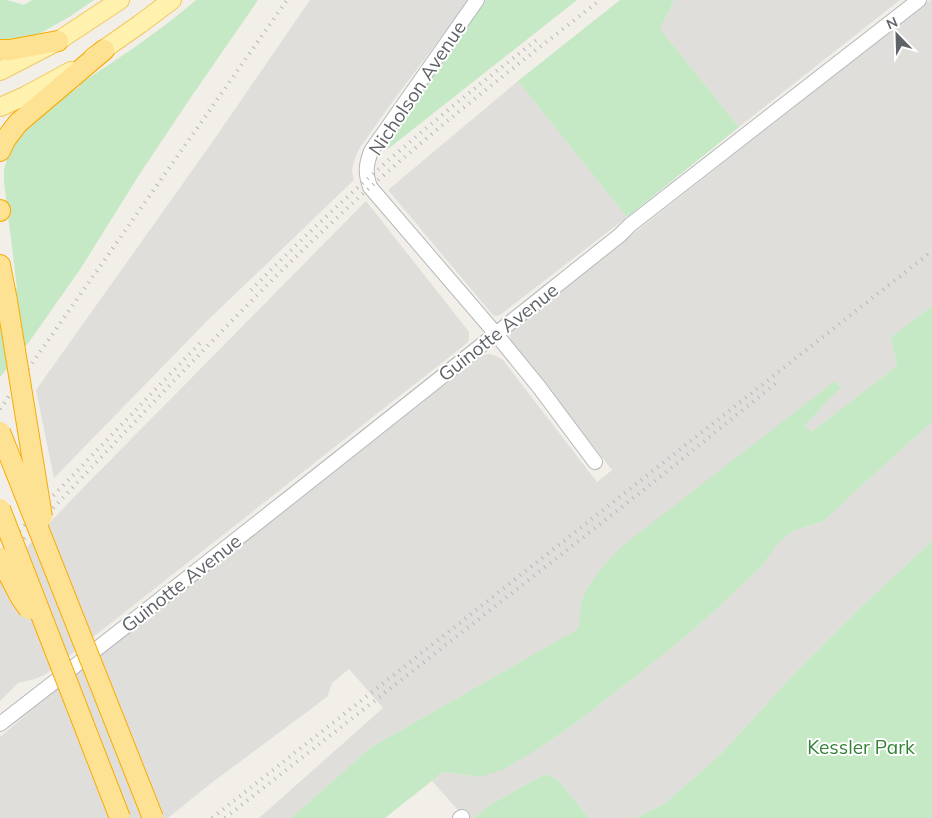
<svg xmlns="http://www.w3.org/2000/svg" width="932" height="818" font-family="Mulish,sans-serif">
<rect width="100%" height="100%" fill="#f1efe8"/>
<g fill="#e0deda">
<path d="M310,0H469L393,101L359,149L355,158L353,166L352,171L354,180L207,321L54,478L36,390L211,144Z"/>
<path d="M674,0H900L739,127L660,29Z"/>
<path d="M930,0H932V306L891,337L897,366L811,432L803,427L841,387L835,381L582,605L579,629L370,748L291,818H259L383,708L349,669L332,683L327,697L210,784L168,818H0V737L31,711L481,356L489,354L496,356L503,360L597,482L612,470L512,343L510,337L511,333L515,327Z"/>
<path d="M518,81L627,217L500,315L495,316L492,314L388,190Z"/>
<path d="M366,201L469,332V339L467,343L46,674L35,679L18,683L0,701V576L72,499Z"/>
<path d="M932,422V541L859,609L793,675L720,755L664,804L636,818H589L557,779L545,774L490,805L474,818H465L432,781L443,772L480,777L536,750L576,723L669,650L708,617L763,565L776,545L793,531L824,521L861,486Z"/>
</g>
<g fill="#c5e8c5">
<path d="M0,0H7L24,5L32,0H94L69,17L32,38L0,42Z"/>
<path d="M196,0H258L189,100L139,175L81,268L29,342L0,377V306L1,308L17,288L4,182V171L8,151L31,119L79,87L81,83C121,57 160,31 196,0Z"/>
<path d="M486,0H577L388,149L381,144Z"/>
<path d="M620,0H674L660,29L739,127L627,217L518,81Z"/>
<path d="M932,306V422L861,486L824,521L793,531L776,545L763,565L708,617L669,650L576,723L536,750L502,770L480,777L443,772L385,818H291L370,748L578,629C580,621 580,613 581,605C587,582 605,564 621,547L835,381L841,387L804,426L811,432L897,366L891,337Z"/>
<path d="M932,541V818H636L664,804L720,755L793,675L859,609Z"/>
<path d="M545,774L557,779L589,818H474L490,805Z"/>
</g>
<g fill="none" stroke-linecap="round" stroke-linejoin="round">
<defs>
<g id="minor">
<path d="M477,0L371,151C366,165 365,172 370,187L496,334L539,387L595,462"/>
<path d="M0,724C209,563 414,399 620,235L630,225L919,0"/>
<path d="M460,818L462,817"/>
</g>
<g id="major">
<path d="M93,57L140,24L172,0"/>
<path d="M0,71L58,41L120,0"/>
<path d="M0,107L25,96L71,71"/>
</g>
<g id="highway">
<path d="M0,50H10L58,41"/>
<path d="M0,151L5,140L18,123L104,50"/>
<path d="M0,210V211"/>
<path d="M0,265L7,301"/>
</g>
</defs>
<use href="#minor" stroke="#b5b8bc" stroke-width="16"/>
<use href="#major" stroke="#f2c960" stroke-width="20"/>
<use href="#highway" stroke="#f9ab00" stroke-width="22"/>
<use href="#minor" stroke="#fff" stroke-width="14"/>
<use href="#major" stroke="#fff2af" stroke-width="18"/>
<use href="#highway" stroke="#fde293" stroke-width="20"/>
<g stroke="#b6b7b8" stroke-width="4" stroke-dasharray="1 6" stroke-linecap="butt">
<path d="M251,290C311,229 375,170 441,116C473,89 506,64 539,38"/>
<path d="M0,409L287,0"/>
<path d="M0,551L203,340"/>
<path d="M0,564C66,495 131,425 197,357C244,308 291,260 341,214C423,137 512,69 600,0"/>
<path d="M212,818L932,251"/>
<path d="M225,818L655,481L780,380"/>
</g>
<defs>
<g id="highway-bridge">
<path d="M7,301L42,517"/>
<path d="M0,432L153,818"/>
<path d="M0,509L120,818"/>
<path d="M0,558L21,598L29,609"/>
</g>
</defs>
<use href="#highway-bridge" stroke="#f9ab00" stroke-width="22" stroke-linecap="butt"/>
<use href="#highway-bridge" stroke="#fde293" stroke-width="20"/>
</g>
<g text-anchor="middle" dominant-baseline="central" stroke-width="4" stroke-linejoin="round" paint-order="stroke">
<g font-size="19" fill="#5f6368" stroke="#fff">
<text transform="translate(417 88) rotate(-56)">Nicholson Avenue</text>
<text transform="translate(498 332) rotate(-38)">Guinotte Avenue</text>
<text transform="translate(181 583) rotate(-38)">Guinotte Avenue</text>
</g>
<g font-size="19" fill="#348238" stroke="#fff">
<text x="861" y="747">Kessler Park</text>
</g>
</g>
<g transform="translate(897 35) rotate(337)" stroke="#ffffff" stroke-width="4" paint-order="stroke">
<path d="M0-4L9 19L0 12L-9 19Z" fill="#5f6368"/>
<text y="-8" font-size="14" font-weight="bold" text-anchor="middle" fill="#5f6368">N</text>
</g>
</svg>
